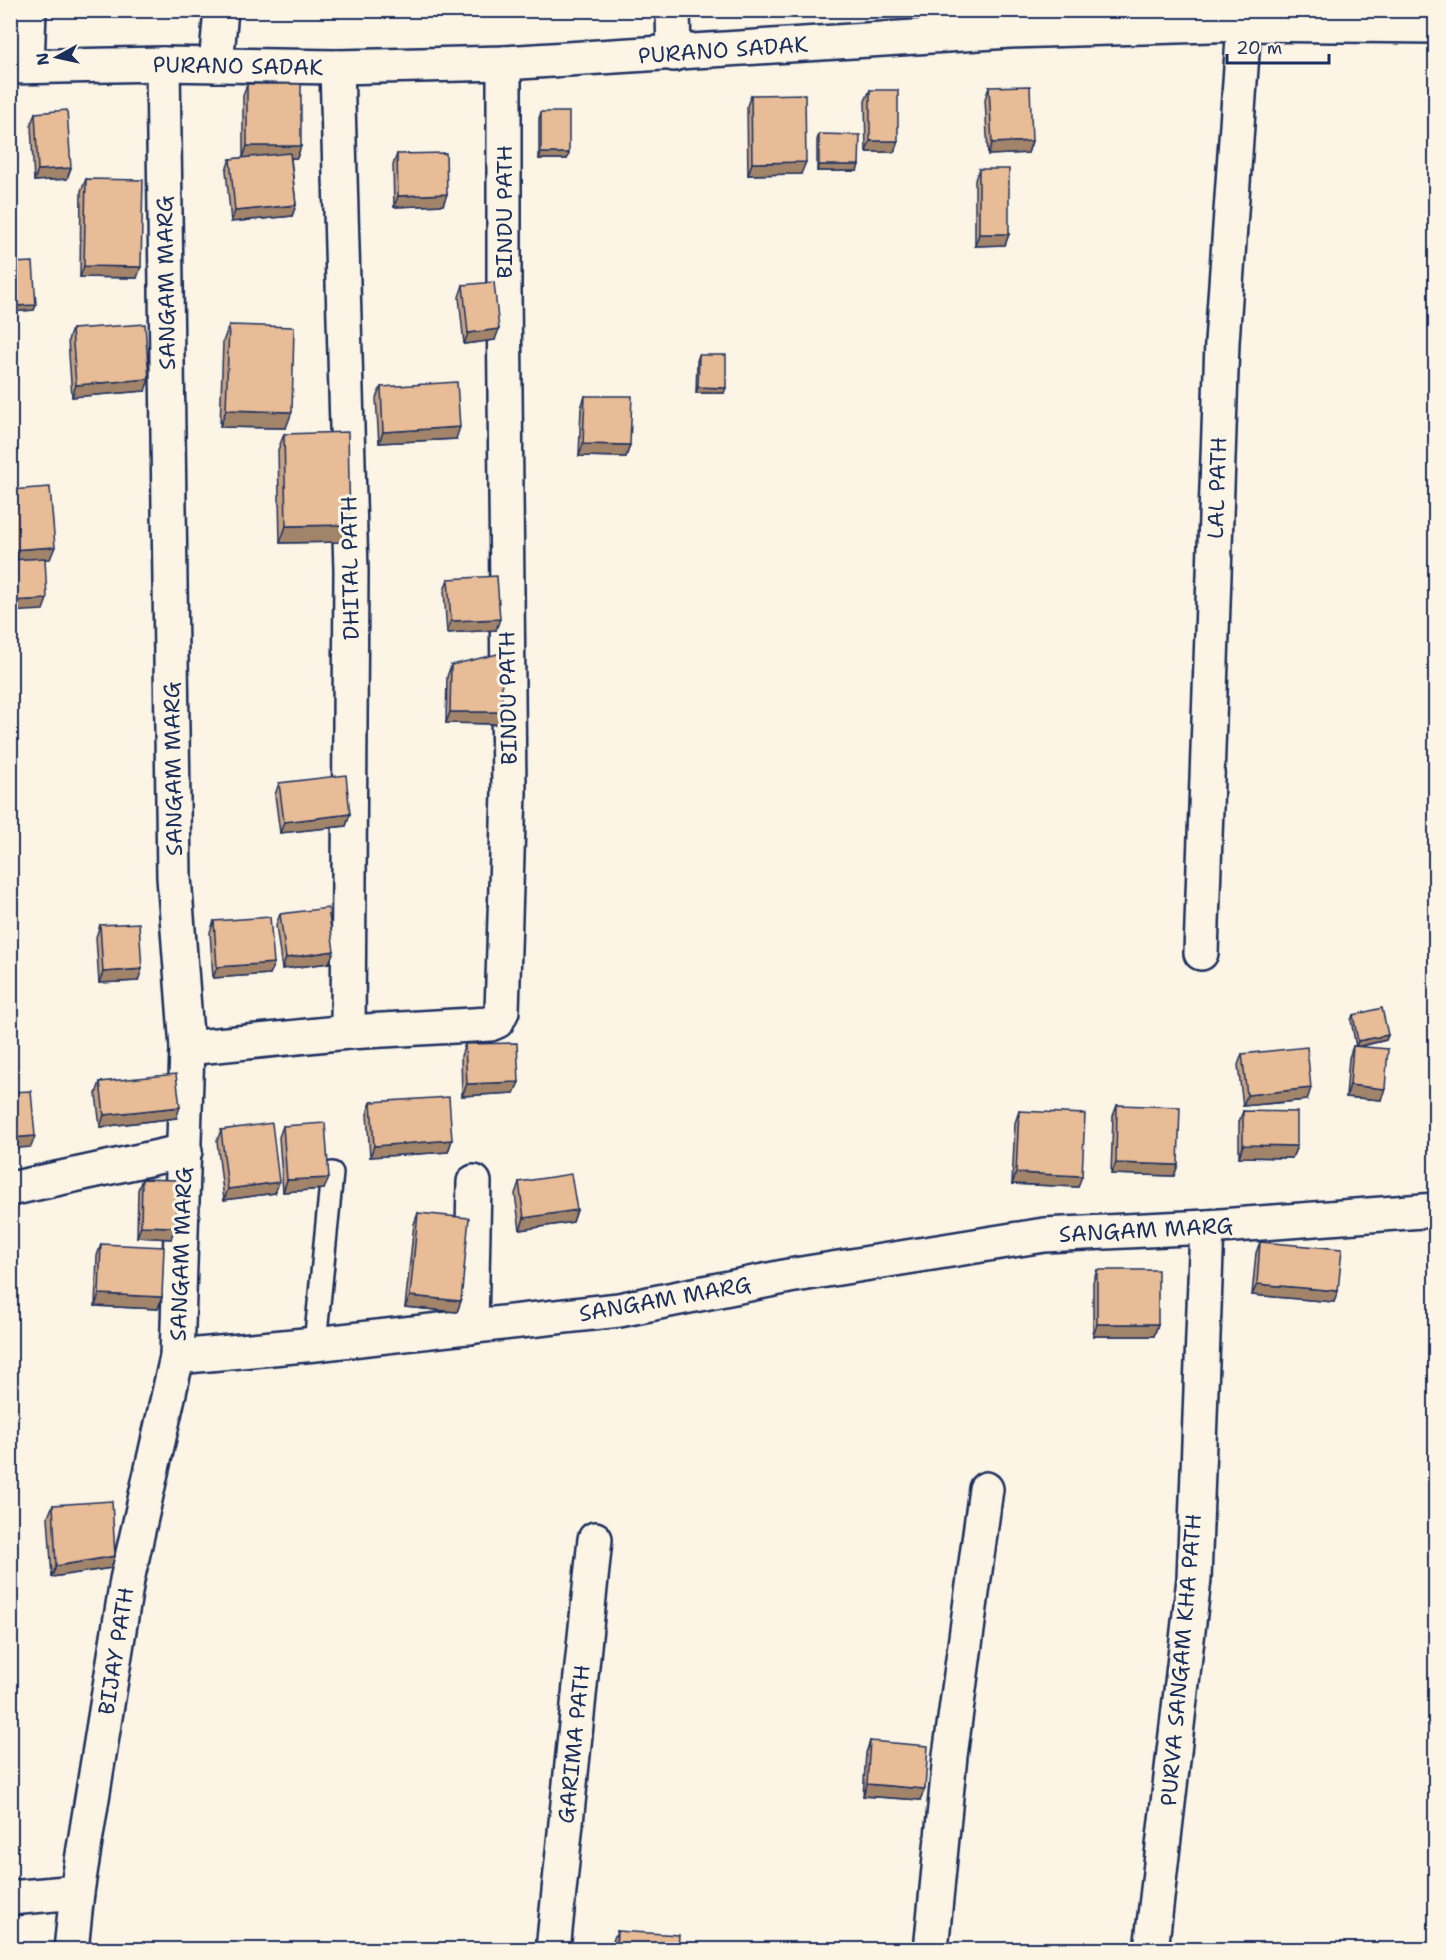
<svg xmlns="http://www.w3.org/2000/svg" width="1446" height="1960" font-family="'Shantell Sans',sans-serif">
<rect width="100%" height="100%" fill="#fcf5e5"/>
<filter id="ink" filterUnits="userSpaceOnUse"><feTurbulence type="fractalNoise" baseFrequency=".0167" numOctaves="2"/><feDisplacementMap in="SourceGraphic" scale="12" xChannelSelector="R" yChannelSelector="G"/><feConvolveMatrix kernelMatrix="1 2 1 2 8 2 1 2 1" color-interpolation-filters="sRGB"/></filter>
<g filter="url(#ink)">
<g fill="none" stroke-linecap="round" stroke-linejoin="round">
<defs>
<path id="service" d="M315,1344L332,1173"/>
<g id="minor">
<path d="M673,10L674,54"/>
<path d="M163,64L174,877L187,1048L177,1357L315,1344L619,1310L789,1276L1044,1235L1207,1227L1436,1210"/>
<path d="M216,65L221,10"/>
<path d="M27,66L29,10"/>
<path d="M337,67L351,571L348,1032"/>
<path d="M1201,953L1222,342L1244,24"/>
<path d="M187,1048L348,1032L490,1024L497,1021L502,1011L509,792L504,291V63"/>
<path d="M10,1189L185,1151"/>
<path d="M471,1327L474,1182"/>
<path d="M10,1898L77,1892"/>
<path d="M71,1950L77,1892L127,1580L177,1357"/>
<path d="M553,1950L595,1539"/>
<path d="M931,1950L950,1756L986,1489"/>
<path d="M1151,1950L1194,1579L1207,1227"/>
</g>
<path id="secondary" d="M10,67L163,64L337,67L504,63L1010,31L1244,24L1436,26"/>
</defs>
<use href="#service" stroke="#1b2f5e" stroke-width="26"/>
<use href="#minor" stroke="#1b2f5e" stroke-width="38"/>
<use href="#secondary" stroke="#1b2f5e" stroke-width="38"/>
<use href="#service" stroke="#fcf5e5" stroke-width="21"/>
<use href="#minor" stroke="#fcf5e5" stroke-width="33"/>
<use href="#secondary" stroke="#fcf5e5" stroke-width="33"/>
</g>
<g fill="#c7a282" stroke="#1b2f5e" stroke-width="1.5">
<path d="M247,84L301,146L297,158H291L296,205L292,216L231,222L226,170L230,159L243,158V96Z"/>
<path d="M989,87L1032,141L1028,153L988,155L985,99Z"/>
<path d="M870,90L898,141L894,152H866L865,101Z"/>
<path d="M751,95L801,174L748,175L747,106Z"/>
<path d="M541,112L567,159H539V118Z"/>
<path d="M35,113L67,179L34,181L31,124Z"/>
<path d="M819,134L857,171H817V140Z"/>
<path d="M397,154L447,194L443,205L394,207L393,165Z"/>
<path d="M979,169L1009,234L1005,245L975,246V180Z"/>
<path d="M86,179L137,278L80,277L81,191Z"/>
<path d="M10,263L36,305L34,310L10,312Z"/>
<path d="M463,285L495,340L464,344L459,297Z"/>
<path d="M229,325L286,428L220,427L223,342Z"/>
<path d="M72,329L145,391L72,397L68,340Z"/>
<path d="M699,355L724,393H696L697,361Z"/>
<path d="M381,387L456,439L379,443L376,398Z"/>
<path d="M585,396L630,445L626,457L579,456L581,408Z"/>
<path d="M284,434L344,542L280,543L278,450Z"/>
<path d="M448,579L496,630L447,633L444,591Z"/>
<path d="M451,665L502,712L498,724L446,723L447,677Z"/>
<path d="M279,783L350,814L346,826L280,833L275,795Z"/>
<path d="M280,914L329,963L282,969L276,925Z"/>
<path d="M214,921L274,963L270,974L213,978L210,932Z"/>
<path d="M100,925L138,981L99,983L96,937Z"/>
<path d="M1353,1015L1388,1035L1386,1040L1358,1047L1381,1100L1346,1097L1349,1058L1353,1046L1356,1047L1351,1020Z"/>
<path d="M465,1044L519,1082L514,1093L462,1096L461,1056Z"/>
<path d="M1242,1054L1307,1100L1243,1106L1238,1065Z"/>
<path d="M100,1082L176,1118L100,1127L96,1094Z"/>
<path d="M371,1102L452,1140L448,1152L370,1157L367,1114Z"/>
<path d="M1117,1105L1178,1165L1174,1176L1111,1174L1113,1116Z"/>
<path d="M1019,1111L1078,1187L1012,1184L1015,1123Z"/>
<path d="M1243,1111L1297,1146L1292,1158L1239,1157V1122Z"/>
<path d="M283,1126L324,1189L283,1192L279,1137Z"/>
<path d="M221,1130L279,1182L275,1193L224,1200L217,1141Z"/>
<path d="M142,1179L171,1239L137,1237L138,1190Z"/>
<path d="M519,1182L577,1210L573,1222L520,1230L515,1194Z"/>
<path d="M418,1213L461,1301L457,1312L405,1307L414,1224Z"/>
<path d="M1260,1242L1338,1291L1334,1302L1252,1295L1256,1253Z"/>
<path d="M101,1244L162,1297L158,1309L95,1306L97,1256Z"/>
<path d="M1097,1270L1158,1324L1154,1336H1093V1282Z"/>
<path d="M53,1505L115,1556L111,1568L52,1577L48,1517Z"/>
<path d="M870,1741L920,1800L863,1796L866,1753Z"/>
<path d="M617,1931L678,1950H612V1943Z"/>
</g>
<g fill="#a2846a" stroke="#1b2f5e" stroke-width="1.5">
<path d="M870,141H898L894,152H866Z"/>
<path d="M1032,141L1028,153L988,155L992,143Z"/>
<path d="M247,146H301L297,158H243Z"/>
<path d="M541,153H569L567,159H539Z"/>
<path d="M806,162L801,174L748,175L752,163Z"/>
<path d="M819,165H859L857,171H817Z"/>
<path d="M71,168L67,179L34,181L38,170Z"/>
<path d="M447,194L443,205L394,207L398,196Z"/>
<path d="M296,205L292,216L231,222L235,211Z"/>
<path d="M979,234H1009L1005,245L975,246Z"/>
<path d="M84,266L141,267L137,278L80,277Z"/>
<path d="M36,305L34,310L10,312L12,306Z"/>
<path d="M499,329L495,340L464,344L468,333Z"/>
<path d="M149,379L145,391L72,397L76,385Z"/>
<path d="M698,387L726,388L724,393H696Z"/>
<path d="M226,410L292,412L286,428L220,427Z"/>
<path d="M460,427L456,439L379,443L383,432Z"/>
<path d="M583,444L630,445L626,457L579,456Z"/>
<path d="M350,525L344,542L280,543L286,526Z"/>
<path d="M55,547L50,559L10,561V550Z"/>
<path d="M47,599L43,610L10,612V601Z"/>
<path d="M500,619L496,630L447,633L451,621Z"/>
<path d="M450,712H502L498,724L446,723Z"/>
<path d="M350,814L346,826L280,833L284,822Z"/>
<path d="M334,951L329,963L282,969L286,958Z"/>
<path d="M274,963L270,974L213,978L217,967Z"/>
<path d="M142,969L138,981L99,983L103,972Z"/>
<path d="M1388,1035L1386,1040L1356,1047L1358,1041Z"/>
<path d="M519,1082L514,1093L462,1096L467,1084Z"/>
<path d="M1350,1085L1385,1089L1381,1100L1346,1097Z"/>
<path d="M1311,1088L1307,1100L1243,1106L1247,1095Z"/>
<path d="M180,1107L176,1118L100,1127L104,1115Z"/>
<path d="M35,1136L31,1147L10,1149V1138Z"/>
<path d="M452,1140L448,1152L370,1157L374,1146Z"/>
<path d="M1243,1145L1297,1146L1292,1158L1239,1157Z"/>
<path d="M1116,1163L1178,1165L1174,1176L1111,1174Z"/>
<path d="M1016,1173L1082,1176L1078,1187L1012,1184Z"/>
<path d="M329,1178L324,1189L283,1192L287,1180Z"/>
<path d="M279,1182L275,1193L224,1200L228,1189Z"/>
<path d="M577,1210L573,1222L520,1230L524,1218Z"/>
<path d="M141,1226L175,1227L171,1239L137,1237Z"/>
<path d="M1257,1284L1338,1291L1334,1302L1252,1295Z"/>
<path d="M99,1294L162,1297L158,1309L95,1306Z"/>
<path d="M410,1296L461,1301L457,1312L405,1307Z"/>
<path d="M1097,1324H1158L1154,1336H1093Z"/>
<path d="M115,1556L111,1568L52,1577L56,1566Z"/>
<path d="M867,1784L925,1789L920,1800L863,1796Z"/>
</g>
<g fill="#e7bc97" stroke="#1b2f5e" stroke-width="1.5">
<rect x="247" y="84" width="54" height="62"/>
<path d="M1030,86L1032,141L992,143L989,87Z"/>
<rect x="870" y="90" width="28" height="51"/>
<path d="M805,94L806,162L752,163L751,95Z"/>
<path d="M67,110L71,168L38,170L35,113Z"/>
<rect x="541" y="112" width="28" height="41"/>
<path d="M819,134L860,135L859,165H819Z"/>
<path d="M290,153L296,205L235,211L230,159Z"/>
<path d="M446,153L447,194L398,196L397,154Z"/>
<rect x="979" y="169" width="30" height="65"/>
<path d="M86,179L143,180L141,267L84,266Z"/>
<path d="M33,262L36,305L12,306L10,285V263Z"/>
<path d="M494,282L499,329L468,333L463,285Z"/>
<path d="M145,324L149,379L76,385L72,329Z"/>
<path d="M229,325L294,327L292,412L226,410Z"/>
<path d="M699,355H726V388L698,387Z"/>
<path d="M457,382L460,427L383,432L381,387Z"/>
<path d="M585,396H632L630,445L583,444Z"/>
<path d="M348,432L350,525L286,526L284,434Z"/>
<path d="M50,487L55,547L10,550V490Z"/>
<path d="M45,558L47,599L10,601V560Z"/>
<path d="M497,576L500,619L451,621L448,579Z"/>
<path d="M502,653V712H450L451,665Z"/>
<path d="M346,775L350,814L284,822L279,783Z"/>
<path d="M328,908L334,951L286,958L280,914Z"/>
<path d="M270,917L274,963L217,967L214,921Z"/>
<path d="M139,923L142,969L103,972L100,925Z"/>
<path d="M1382,1008L1388,1035L1358,1041L1353,1015Z"/>
<path d="M517,1043L519,1082L467,1084L465,1044Z"/>
<path d="M1353,1046L1388,1049L1385,1089L1350,1085Z"/>
<path d="M1307,1047L1311,1088L1247,1095L1242,1054Z"/>
<path d="M176,1074L180,1107L104,1115L100,1082Z"/>
<path d="M31,1091L35,1136L10,1138V1092Z"/>
<path d="M449,1097L452,1140L374,1146L371,1102Z"/>
<path d="M1117,1105L1180,1107L1178,1165L1116,1163Z"/>
<path d="M1019,1111L1085,1114L1082,1176L1016,1173Z"/>
<path d="M1243,1111L1297,1112V1146L1243,1145Z"/>
<path d="M272,1123L279,1182L228,1189L221,1130Z"/>
<path d="M325,1123L329,1178L287,1180L283,1126Z"/>
<path d="M571,1174L577,1210L524,1218L519,1182Z"/>
<path d="M142,1179L177,1180L175,1227L141,1226Z"/>
<path d="M418,1213L469,1218L461,1301L410,1296Z"/>
<path d="M1260,1242L1342,1249L1338,1291L1257,1284Z"/>
<path d="M101,1244L164,1247L162,1297L99,1294Z"/>
<rect x="1097" y="1270" width="61" height="54"/>
<path d="M112,1501L115,1556L56,1566L53,1505Z"/>
<path d="M870,1741L928,1746L925,1789L867,1784Z"/>
<path d="M617,1931L679,1935L678,1950H616Z"/>
</g>
</g>
<g text-anchor="middle" dominant-baseline="central" stroke-width="6" stroke-linejoin="round" paint-order="stroke">
<g font-size="22" fill="#1b2f5e" stroke="#fcf5e5">
<text transform="translate(723 50) rotate(-4)">PURANO SADAK</text>
<text transform="translate(238 66) rotate(1)">PURANO SADAK</text>
<text transform="translate(504 212) rotate(-90)">BINDU PATH</text>
<text transform="translate(166 283) rotate(-91)">SANGAM MARG</text>
<text transform="translate(1217 488) rotate(-88)">LAL PATH</text>
<text transform="translate(350 568) rotate(-91)">DHITAL PATH</text>
<text transform="translate(508 698) rotate(-91)">BINDU PATH</text>
<text transform="translate(173 769) rotate(-91)">SANGAM MARG</text>
<text transform="translate(1146 1230) rotate(-3)">SANGAM MARG</text>
<text transform="translate(181 1254) rotate(-88)">SANGAM MARG</text>
<text transform="translate(665 1299) rotate(-10)">SANGAM MARG</text>
<text transform="translate(116 1651) rotate(-81)">BIJAY PATH</text>
<text transform="translate(1181 1660) rotate(-85)">PURVA SANGAM KHA PATH</text>
<text transform="translate(574 1744) rotate(-84)">GARIMA PATH</text>
</g>
</g>
<rect width="1446" height="1960" fill="none" stroke="#fcf5e5" stroke-width="36"/>
<rect x="18" y="18" width="1410" height="1924" fill="none" stroke="#1b2f5e" stroke-width="2" filter="url(#ink)"/>
<g transform="translate(57 57) rotate(262)" stroke="#fcf5e5" stroke-width="4.5" paint-order="stroke">
<path d="M0-4.5L10 22L0 15L-10 22Z" fill="#1b2f5e"/>
<text y="-9" font-size="16" font-weight="bold" text-anchor="middle" fill="#1b2f5e">N</text>
</g>
<path d="M1227 54v9h102v-9" fill="none" stroke="#1b2f5e" stroke-width="3"/>
<text x="1236" y="54" font-size="18" fill="#1b2f5e" stroke="#fcf5e5" stroke-width="4.5" paint-order="stroke">20 m</text>
</svg>
